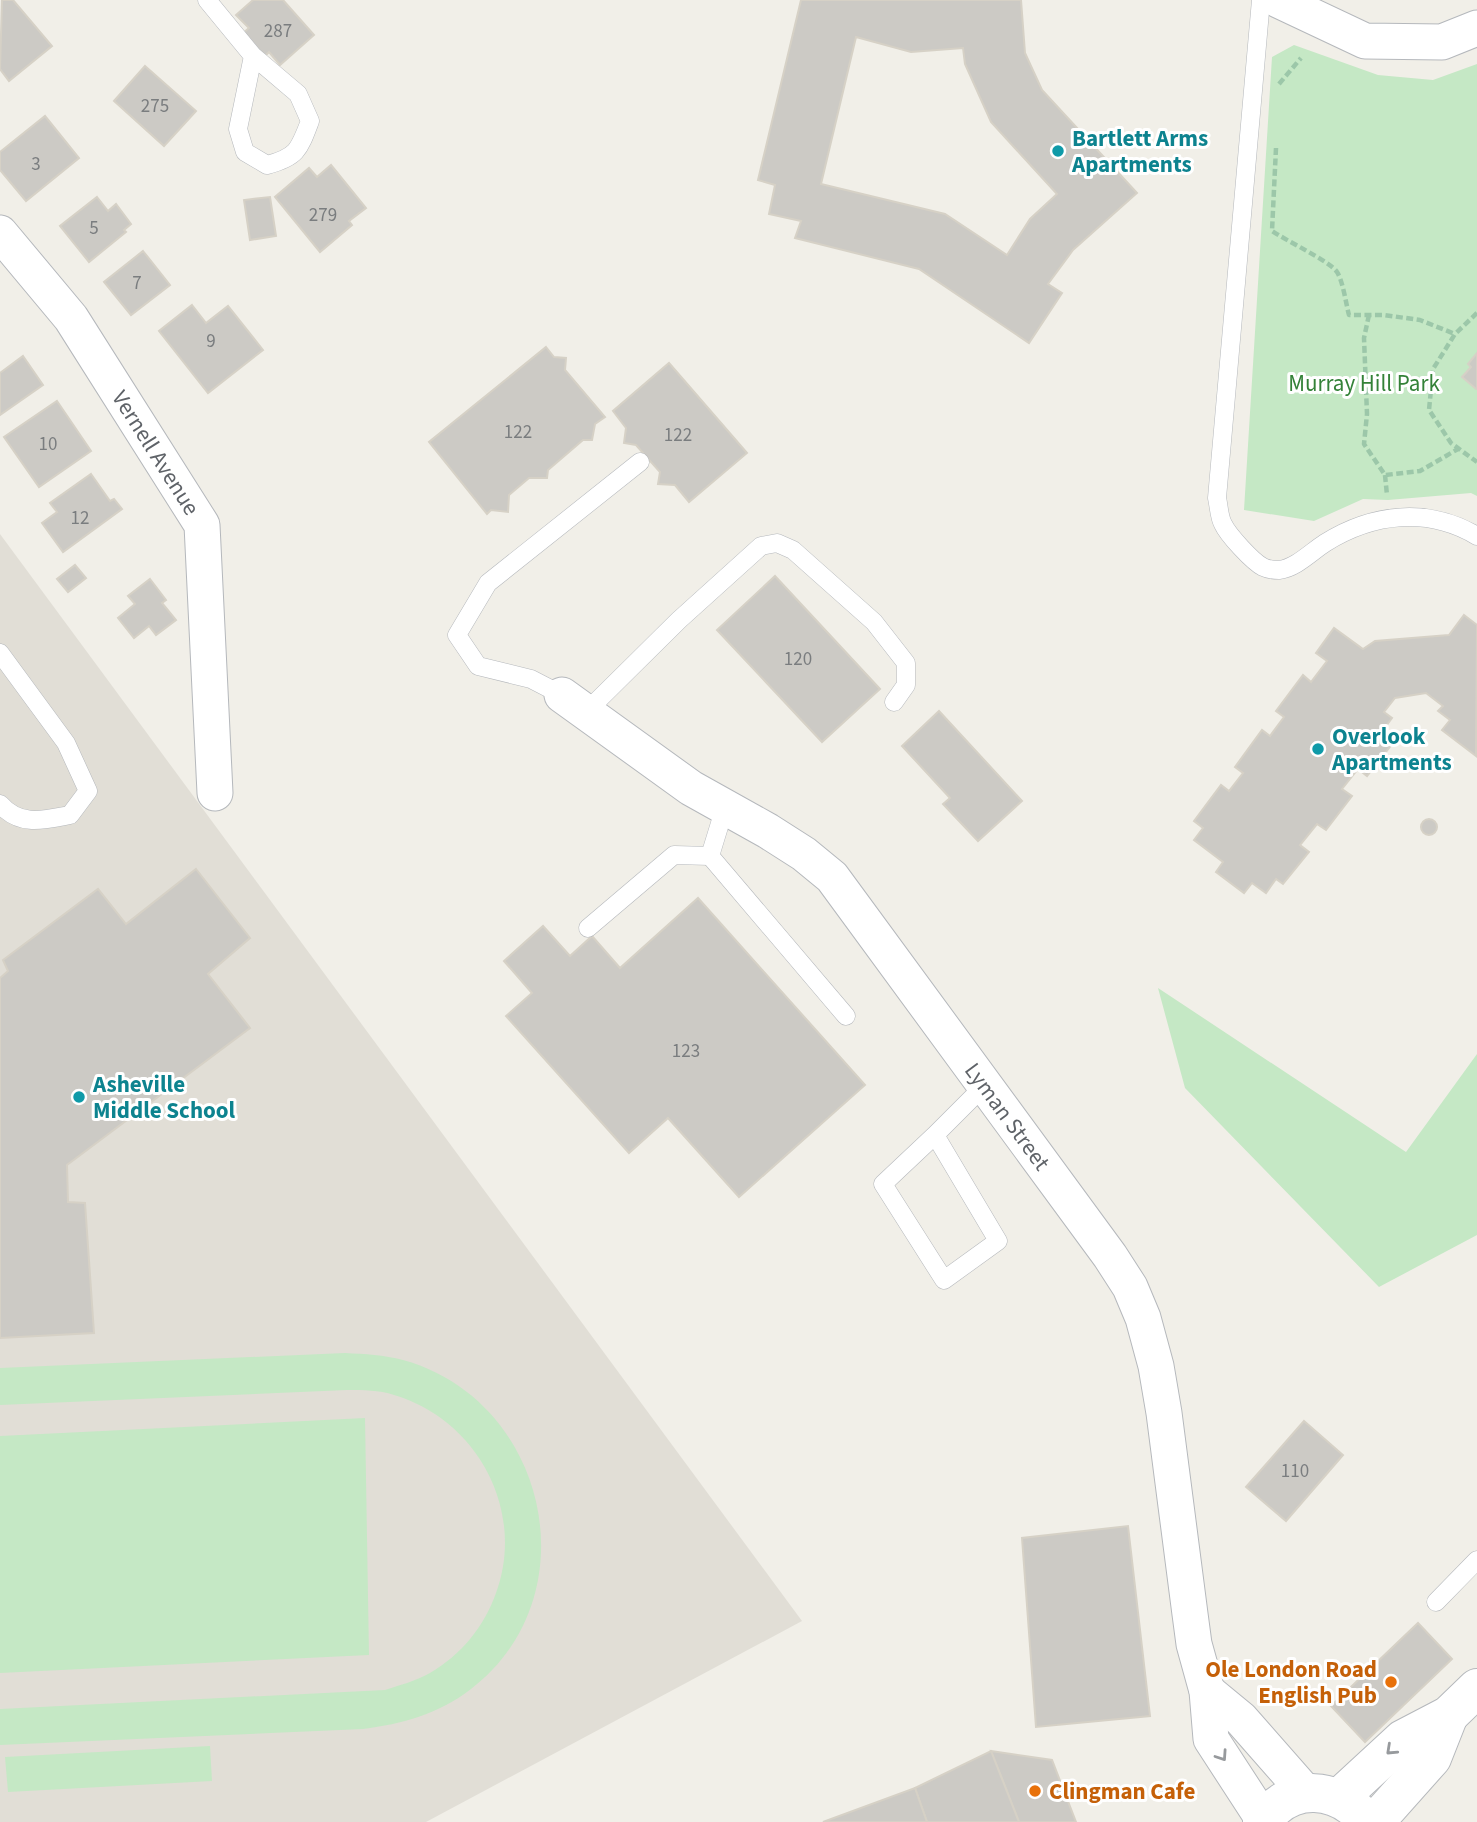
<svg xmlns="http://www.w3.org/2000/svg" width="1477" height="1822" font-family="'Source Sans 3',sans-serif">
<rect width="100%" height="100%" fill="#f1efe8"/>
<path fill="#e1ded6" d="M0,534L802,1621L426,1822H0Z"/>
<g fill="#c5e8c5">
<path d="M1294,45L1378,75L1433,80L1477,64V496L1471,493L1388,500L1363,499L1314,521L1244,510L1272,57Z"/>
<path d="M1158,988L1406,1152L1477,1054V1235L1379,1287L1185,1088Z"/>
<path d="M345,1353C365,1354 384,1355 403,1360C548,1400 592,1596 471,1689C439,1714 402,1724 363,1729L0,1745V1709L385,1690C400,1685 416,1681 430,1673C461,1655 484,1627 496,1593C526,1511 478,1420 394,1395C379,1390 363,1390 347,1390L0,1405V1368Z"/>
<path d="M365,1418L369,1655L0,1673V1436Z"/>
<path d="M210,1746L212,1781L8,1792L5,1757Z"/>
</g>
<g fill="#cccac5" stroke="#d6d1c6" stroke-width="2" fill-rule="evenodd">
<path d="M2,0H13L52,46L9,81L0,69Z"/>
<path d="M253,0H283L314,35L280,65L269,52L264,57L243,33L249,28L236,15Z"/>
<path d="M801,0H1021L1025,53L1042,90L1137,193L1073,250L1048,284L1062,293L1029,343L919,269L795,238L801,221L769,214L775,185L758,180ZM856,37L911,52L963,48L965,64L991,122L1057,194L1030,219L1007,255L945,214L821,184Z"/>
<path d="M145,66L196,111L164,146L114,101Z"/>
<path d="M45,116L79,158L26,201L0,170V152Z"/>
<path d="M331,165L366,208L349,221L352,225L320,252L275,197L309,168L317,177Z"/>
<path d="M97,197L108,211L116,204L131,224L124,230L126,232L89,262L60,226Z"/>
<path d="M270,197L276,236L250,240L244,200Z"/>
<path d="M143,251L170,285L131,315L104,282Z"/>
<path d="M192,305L206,323L228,306L263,350L208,393L159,331Z"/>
<path d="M546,347L554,357L566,358L565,370L605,417L595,424L592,440H583L548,470L547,478H529L509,495L508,512L491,510L487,514L429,442Z"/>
<path d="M1477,353V388L1476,389L1462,377L1471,367L1468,364Z"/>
<path d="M23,356L43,385L0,415V373Z"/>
<path d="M669,363L747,453L689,502L675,485L658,484L660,472L636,445L624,443L626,428L613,411Z"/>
<path d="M57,401L91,451L39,487L4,437Z"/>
<path d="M91,474L110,501L114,499L122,509L63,552L42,523L57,512L50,503Z"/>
<path d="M75,565L86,578L68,592L57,579Z"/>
<path d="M775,576L880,689L822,742L717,630Z"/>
<path d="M150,579L166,600L162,603L176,620L156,635L149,626L134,638L118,618L135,604L128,596Z"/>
<path d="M1464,615L1477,625L1476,756L1442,730L1450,720L1438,711L1443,706L1426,693L1395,698L1384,712L1392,718L1381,733L1393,743L1367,776L1358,769L1342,789L1352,796L1326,830L1317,824L1300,845L1309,852L1283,884L1276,879L1266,893L1252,883L1244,893L1216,872L1223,862L1194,840L1203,828L1194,821L1221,785L1229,791L1243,773L1235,767L1262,730L1270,736L1284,717L1276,711L1303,675L1311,682L1327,661L1316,653L1334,628L1363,649L1375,641L1449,635Z"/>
<path d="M939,711L1022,801L978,841L943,804L950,798L902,746Z"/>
<circle cx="1429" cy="827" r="8"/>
<path d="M196,869L250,938L208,974L250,1028L67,1165L68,1202L85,1203L94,1333L0,1338V978L8,971L3,960L98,889L126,924Z"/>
<path d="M698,898L865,1085L739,1197L668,1118L629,1153L506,1016L532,993L504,961L543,926L570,956L592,936L620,968Z"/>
<path d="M1304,1421L1343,1455L1286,1521L1246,1487Z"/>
<path d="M1128,1526L1150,1716L1036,1727L1022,1538Z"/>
<path d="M1418,1623L1452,1659L1365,1742L1331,1706Z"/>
<path d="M991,1751L1052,1760L1076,1822H1019Z"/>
<path d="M991,1751L1019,1822H927L915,1788Z"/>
<path d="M915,1788L927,1822H823Z"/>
</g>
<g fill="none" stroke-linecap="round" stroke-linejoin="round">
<defs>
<g id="service">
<path d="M207,0L253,56L298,94L310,121C299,150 297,157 267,165L245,152L238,129L253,56"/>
<path d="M1261,0L1217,498C1219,506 1219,517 1223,524C1228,535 1253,562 1263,567C1267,569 1274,570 1279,570C1296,568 1311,552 1325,543C1373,513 1428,507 1477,536"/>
<path d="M0,653L66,743L88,791L70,815C44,820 20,827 0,804"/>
<path d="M562,695L531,679L478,666L457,635L488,583L640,462"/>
<path d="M587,711L679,620L761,546L777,543L793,550L874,622L906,663V685L894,702"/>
<path d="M725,807L710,856L846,1016"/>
<path d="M588,928L674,855L710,856"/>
<path d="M935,1135L883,1184L944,1280L998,1241L935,1135L986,1084"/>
<path d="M1436,1602L1477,1560"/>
</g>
<g id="minor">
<path d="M1278,0L1365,41L1442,42L1477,28"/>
<path id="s1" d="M0,233L71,318L202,525L215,793"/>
<path id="s2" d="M562,695L691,788L768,831L804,854L832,877L1110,1256L1130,1287L1143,1318L1156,1366L1164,1413L1190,1614L1194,1644L1207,1691L1211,1739L1263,1819"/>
<path d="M1207,1691L1241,1719L1306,1793"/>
</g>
<g id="tertiary">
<path d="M1339,1798L1403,1739L1449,1715L1477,1688"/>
<path d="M1375,1822L1432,1758L1449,1715"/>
</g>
<path id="secondary" d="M1262,1822C1291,1781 1338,1786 1368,1822"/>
</defs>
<use href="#service" stroke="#b5b8bc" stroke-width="19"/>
<use href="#minor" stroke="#b5b8bc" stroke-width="37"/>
<use href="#tertiary" stroke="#b5b8bc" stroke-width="40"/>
<use href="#secondary" stroke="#b6babf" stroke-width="40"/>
<g stroke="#9cc7a9" stroke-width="4.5" stroke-dasharray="7 3.5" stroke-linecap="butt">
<path d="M1279,84L1301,58"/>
<path d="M1276,148L1272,231C1285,240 1331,262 1337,272C1343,281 1346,304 1349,315H1384L1420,320L1455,334"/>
<path d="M1477,313L1455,334L1433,369L1429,410L1451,443L1477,462"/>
<path d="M1369,315L1364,338L1367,414L1364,444L1385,475L1420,471L1458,449"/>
<path d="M1385,475L1387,495"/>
</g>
<use href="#service" stroke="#fff" stroke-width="18"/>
<use href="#minor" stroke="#fff" stroke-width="35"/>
<use href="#tertiary" stroke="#fff" stroke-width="38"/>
<use href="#secondary" stroke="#fff" stroke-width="38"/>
</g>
<defs><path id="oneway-chevron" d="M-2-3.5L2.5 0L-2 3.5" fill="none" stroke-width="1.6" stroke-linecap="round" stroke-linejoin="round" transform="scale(1.75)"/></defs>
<g stroke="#979a9d">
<use href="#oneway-chevron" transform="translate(1391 1750) rotate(137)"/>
<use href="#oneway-chevron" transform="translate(1222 1756) rotate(56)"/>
</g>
<g fill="#0f9aa8" stroke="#fff" stroke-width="2.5">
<circle cx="1058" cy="151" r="7"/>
<circle cx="1318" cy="749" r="7"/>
<circle cx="79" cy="1097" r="7"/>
</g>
<g fill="#e8710a" stroke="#fff" stroke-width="2.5">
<circle cx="1391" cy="1682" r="7"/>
<circle cx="1035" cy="1791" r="7"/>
</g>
<g text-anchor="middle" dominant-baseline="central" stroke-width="6" stroke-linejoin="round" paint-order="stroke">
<g font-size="19" fill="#7a7d7f">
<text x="278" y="31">287</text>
<text x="155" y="106">275</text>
<text x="36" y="164">3</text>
<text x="323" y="215">279</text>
<text x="94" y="228">5</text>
<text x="137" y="283">7</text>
<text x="211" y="341">9</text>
<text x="518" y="432">122</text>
<text x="678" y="435">122</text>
<text x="48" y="444">10</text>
<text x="80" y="518">12</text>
<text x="798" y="659">120</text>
<text x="686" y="1051">123</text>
<text x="1295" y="1471">110</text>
</g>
<g font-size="23" font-weight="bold" fill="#0d838f" stroke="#fff" text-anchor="start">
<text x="1072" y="138">Bartlett Arms<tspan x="1072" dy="26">Apartments</tspan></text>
<text x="1332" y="736">Overlook<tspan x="1332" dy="26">Apartments</tspan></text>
<text x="93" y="1084">Asheville<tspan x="93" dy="26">Middle School</tspan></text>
</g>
<g font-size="23" fill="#348238" stroke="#fff">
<text x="1364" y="383">Murray Hill Park</text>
</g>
<g font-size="23" fill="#5f6368" stroke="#fff">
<text stroke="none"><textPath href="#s1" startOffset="270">Vernell Avenue</textPath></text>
<text stroke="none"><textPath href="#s2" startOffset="623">Lyman Street</textPath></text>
</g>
<g font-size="23" font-weight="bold" fill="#c56008" stroke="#fff" text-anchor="end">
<text x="1377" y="1669">Ole London Road<tspan x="1377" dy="26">English Pub</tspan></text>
<text x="1049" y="1791" text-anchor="start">Clingman Cafe</text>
</g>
</g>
</svg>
